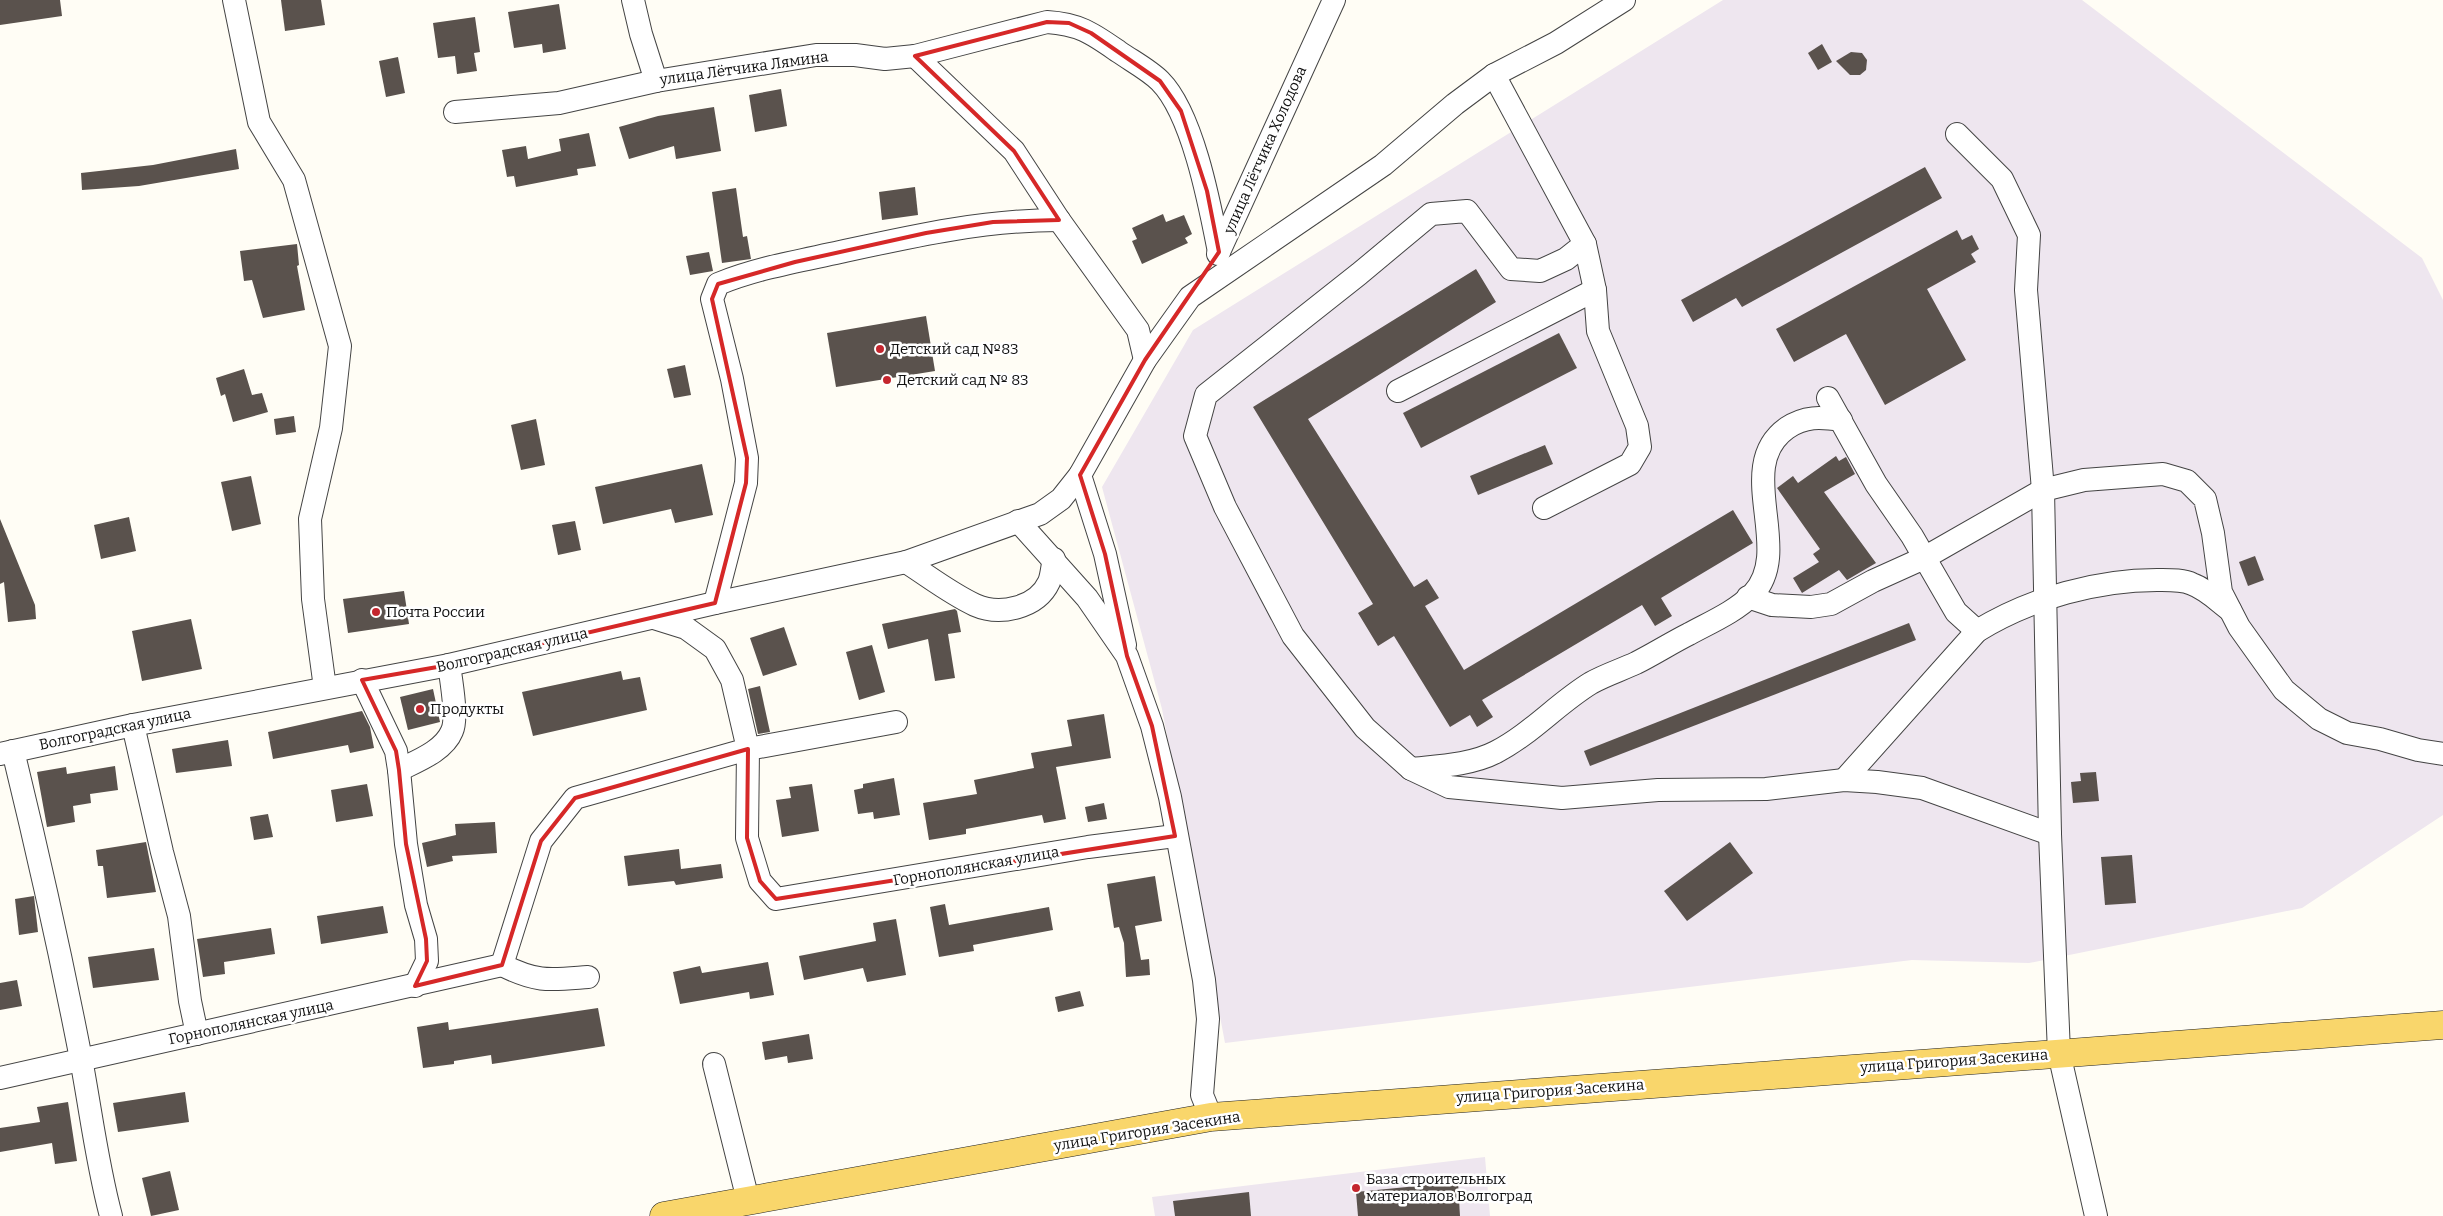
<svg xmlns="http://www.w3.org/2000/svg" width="2443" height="1216" font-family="Bitter,serif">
<rect width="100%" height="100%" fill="#fffdf5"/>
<g fill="#eee6ef">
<path d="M1723,0H2082L2422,258L2443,300V815L2302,908L2029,963L1912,960L1225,1043L1162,709L1102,487L1193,330Z"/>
<path d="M1485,1157L1490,1216H1155L1152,1197Z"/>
</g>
<g fill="#5a524d">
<path d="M0,0H60L62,16L0,25Z"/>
<path d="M281,0H321L325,25L285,31Z"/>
<path d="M559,4L566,49L543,53L542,44L514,48L508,12Z"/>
<path d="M475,17L480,52L474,53L477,71L457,74L455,56L438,58L433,23Z"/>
<path d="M1822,44L1832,62L1818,70L1808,53Z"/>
<path d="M1851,52L1862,53L1867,60L1866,70L1860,75H1850L1836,61Z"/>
<path d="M398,57L405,93L386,97L379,61Z"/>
<path d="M781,89L787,126L755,132L749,95Z"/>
<path d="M714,107L721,151L676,159L674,146L629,159L619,127L658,116Z"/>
<path d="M589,133L596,166L577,169L578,175L516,187L514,176L507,177L502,150L526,146L528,159L561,151L559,139Z"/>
<path d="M236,149L239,169L139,186L82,190L81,173L153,165Z"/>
<path d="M1925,167L1942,198L1742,307L1736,298L1693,322L1681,300Z"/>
<path d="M915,187L918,215L882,220L879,192Z"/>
<path d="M736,188L743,237L747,236L751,259L722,263L712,192Z"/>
<path d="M1163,214L1166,222L1184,215L1192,234L1185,238L1188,243L1142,264L1132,241L1137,239L1132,228Z"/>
<path d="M1957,230L1962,240L1972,235L1979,249L1971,254L1976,262L1927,289L1966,360L1885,405L1846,334L1794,362L1776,329Z"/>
<path d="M297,244L299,265L297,266L305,310L263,318L252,280L244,281L240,251Z"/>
<path d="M709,252L713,271L690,275L686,256Z"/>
<path d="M1476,269L1496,302L1308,419L1414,587L1427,579L1439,598L1425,606L1464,670L1733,510L1753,543L1661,598L1672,616L1655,626L1642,605L1482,700L1493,717L1477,727L1470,715L1450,727L1394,636L1378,646L1358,613L1373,604L1253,407Z"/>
<path d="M926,316L935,371L836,387L827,333Z"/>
<path d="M1559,333L1577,368L1421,448L1403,413Z"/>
<path d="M685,365L691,395L674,398L667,369Z"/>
<path d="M244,369L252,395L262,393L268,412L233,422L225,394L221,396L216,378Z"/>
<path d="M294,416L296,432L276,435L274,419Z"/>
<path d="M536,419L545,465L521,470L511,425Z"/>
<path d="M1545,445L1553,464L1478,495L1470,476Z"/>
<path d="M1836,456L1839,461L1846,457L1855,474L1824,492L1876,563L1847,580L1839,570L1802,593L1793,578L1819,562L1813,554L1820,549L1777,488L1793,476L1798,483Z"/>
<path d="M702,464L713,515L675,523L671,509L603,524L595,487Z"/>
<path d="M251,476L261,524L232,531L221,482Z"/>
<path d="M129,517L136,551L101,559L94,525Z"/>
<path d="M0,519L35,605L36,619L8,622L4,582L0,584Z"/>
<path d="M575,521L581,550L558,555L552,525Z"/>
<path d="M2255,556L2264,580L2248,586L2239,562Z"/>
<path d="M404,591L409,624L348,633L343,599Z"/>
<path d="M955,609L957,611L961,632L948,634L955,678L935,681L928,639L888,649L882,624Z"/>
<path d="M191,619L202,669L142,681L132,631Z"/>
<path d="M1909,623L1916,640L1590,766L1584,751Z"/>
<path d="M784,627L797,665L763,676L750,638Z"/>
<path d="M872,645L885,692L859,700L846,652Z"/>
<path d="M621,671L623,680L640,677L647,710L533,736L522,692Z"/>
<path d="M760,686L770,732L758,734L748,689Z"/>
<path d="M433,689L440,722L408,730L400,697Z"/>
<path d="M362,711L370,727L374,748L350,753L348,745L273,759L268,732Z"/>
<path d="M1104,714L1111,758L1056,767L1066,819L1044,823L1042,815L966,829V834L929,840L923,803L977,794L974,780L1034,768L1031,753L1072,746L1067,720Z"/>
<path d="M228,740L232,766L176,773L172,749Z"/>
<path d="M115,766L118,790L90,794L91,803L73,806L75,822L47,827L37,772L66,767L67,774Z"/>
<path d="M2096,772L2099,801L2073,803L2071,782L2081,781L2080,773Z"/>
<path d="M894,778L900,815L874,819L873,812L858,814L854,790L863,788V784Z"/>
<path d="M367,784L373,816L336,822L331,790Z"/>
<path d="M812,784L819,831L782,837L776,800L791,798L789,787Z"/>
<path d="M1104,803L1107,819L1088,822L1085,807Z"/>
<path d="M268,814L273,837L254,840L250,817Z"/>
<path d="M495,822L497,853L452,856L453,861L427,867L422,843L456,835L455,824Z"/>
<path d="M146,842L156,892L107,898L103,866H98L96,850Z"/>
<path d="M1730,842L1753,873L1687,921L1664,891Z"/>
<path d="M679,849L681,869L721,864L723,878L676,885L674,881L628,886L624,856Z"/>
<path d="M2132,855L2136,903L2105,905L2101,857Z"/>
<path d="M1155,876L1162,921L1135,926L1141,960L1149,959L1150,975L1126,977L1124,943L1119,927L1114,928L1107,884Z"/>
<path d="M34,896L38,932L19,935L15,899Z"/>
<path d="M945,904L949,925L1049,907L1053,930L973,945L974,951L939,957L930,907Z"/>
<path d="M383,906L388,933L321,944L317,916Z"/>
<path d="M896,919L906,975L867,982L863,968L804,980L799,956L876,941L873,923Z"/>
<path d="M271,928L275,954L224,962L225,974L203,977L197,939Z"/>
<path d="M154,948L159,980L93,988L88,957Z"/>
<path d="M768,962L774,995L750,999L749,992L680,1004L673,972L700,966L702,973Z"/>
<path d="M17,980L22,1006L0,1010V983Z"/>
<path d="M1080,991L1084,1006L1058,1012L1055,997Z"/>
<path d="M598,1008L605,1046L492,1064L491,1055L454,1061V1064L423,1068L417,1027L448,1022L449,1030Z"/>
<path d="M809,1034L813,1059L788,1063L787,1056L765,1060L762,1042Z"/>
<path d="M185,1092L189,1122L118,1132L113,1103Z"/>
<path d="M68,1102L77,1161L55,1164L52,1143L0,1152V1128L40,1122L37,1107Z"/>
<path d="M170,1171L179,1210L151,1216L142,1178Z"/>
<path d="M1458,1182L1460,1216H1358L1356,1192Z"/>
<path d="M1249,1192L1251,1216H1175L1173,1201Z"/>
</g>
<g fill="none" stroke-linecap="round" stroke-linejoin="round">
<defs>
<g id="minor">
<path d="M234,0L259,122L294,180L340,346L331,428L310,519L313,599L325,688"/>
<path d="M633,0L641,34L656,81"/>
<path d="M915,56L1014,151L1059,220L1138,330L1145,360"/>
<path d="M1494,75L1585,244L1566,259L1540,271L1511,269L1467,211L1431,214L1359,274L1206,395L1195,436L1225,507L1293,636L1365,728L1411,769L1449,787L1562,798L1658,790L1766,789L1844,780L1877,782L1922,788L2050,834"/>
<path d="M455,112L559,103L656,81L816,55H855L885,59L915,56L1047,22C1080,24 1093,34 1119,52C1132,61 1149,70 1160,81C1193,114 1210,206 1219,252"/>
<path d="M1957,134L2002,179L2029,235L2026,290L2043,490L2050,834L2059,1053L2096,1216"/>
<path d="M1218,254L1334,0"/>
<path d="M1398,391L1595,290"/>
<path d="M1828,398L1876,484L1912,536L1956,612L1977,631"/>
<path d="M1080,475L1105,554L1125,645"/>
<path d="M1544,508L1630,464L1640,447L1637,426L1598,331L1595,290L1585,244"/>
<path d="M1018,521L1087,598L1127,656L1152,726L1170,797L1204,980L1208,1019L1202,1095L1211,1117"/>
<path d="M906,562C928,576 951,594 975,605C1000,616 1037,608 1049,582C1052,575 1052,566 1054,559"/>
<path d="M1748,597L1772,605L1811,607L1831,604L1873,581L1924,558L2043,490L2084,480L2163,474L2187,481L2205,499L2213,533L2221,592L2239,627L2284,690L2319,719L2347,733L2380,739L2418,750L2443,754"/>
<path d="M715,603L746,483L747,458L732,379L712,299L718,284C757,268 799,261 840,252C913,236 984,220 1059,220"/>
<path d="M362,680L396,751L399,770L406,844L416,905L426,939L427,961L415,986"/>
<path d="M896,722L748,749L747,838L760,881L776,899L1088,847L1175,836"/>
<path d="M133,725L162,852L179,916L190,1001L197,1034"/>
<path d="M13,751C38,853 61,956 81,1059C91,1112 97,1164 111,1216"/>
<path d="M0,754L133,725L449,665L715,603L906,562L1040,514L1061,499L1080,475L1145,360L1190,297L1383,165L1455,104L1494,75L1556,43L1624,0"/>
<path d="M1411,769C1439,766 1471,765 1496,752C1531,734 1558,703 1591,683C1605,675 1621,670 1636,663C1654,654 1671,643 1689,634C1711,622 1735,612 1753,594C1795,549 1732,467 1787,428C1805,416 1820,417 1841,420"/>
<path d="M399,770C417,761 444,751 452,731C458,718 451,679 449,665"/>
<path d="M1844,780L1977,631C2031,598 2099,579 2162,580C2172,580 2184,580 2192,584C2206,589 2218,601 2230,610"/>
<path d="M588,977C550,980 538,983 502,965L541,841L575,798L748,749L732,680L715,649L686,628L654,618"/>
<path d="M714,1064L748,1200"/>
<path d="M0,1078L502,965"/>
</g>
<path id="major" d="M664,1216L1211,1117L2443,1025"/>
</defs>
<use href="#minor" stroke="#444" stroke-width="24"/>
<use href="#major" stroke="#222" stroke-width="29"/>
<use href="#minor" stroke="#fff" stroke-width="22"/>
<use href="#major" stroke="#f9d66b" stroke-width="28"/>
</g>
<path fill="none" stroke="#d62828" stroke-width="4" stroke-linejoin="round" d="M1047,22L1069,23L1091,33L1160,81L1181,111L1207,191L1219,252L1145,360L1080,475L1105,554L1127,656L1152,726L1175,836L776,899L760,881L747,838L748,749L575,798L541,841L502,965L415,986L427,961L426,939L406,844L399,770L396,751L362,680L449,665L715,603L746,483L747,458L712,299L718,284L795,262L926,233L993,222L1059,220L1014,151L915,56Z"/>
<g fill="#c4262e" stroke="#fff" stroke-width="2">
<circle cx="880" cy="349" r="5"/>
<circle cx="887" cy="380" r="5"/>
<circle cx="376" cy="612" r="5"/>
<circle cx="420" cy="709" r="5"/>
<circle cx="1356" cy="1188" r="5"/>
</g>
<g text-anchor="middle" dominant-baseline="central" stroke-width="5" stroke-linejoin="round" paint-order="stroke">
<g font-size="15" fill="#111" stroke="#fff">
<text transform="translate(744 68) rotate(-8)">улица Лётчика Лямина</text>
<text transform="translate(1265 150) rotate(-66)">улица Лётчика Холодова</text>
<text transform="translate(512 650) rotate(-13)">Волгоградская улица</text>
<text transform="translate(115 729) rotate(-12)">Волгоградская улица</text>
<text transform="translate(976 866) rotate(-10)">Горнополянская улица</text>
<text transform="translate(251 1022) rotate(-12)">Горнополянская улица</text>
<text transform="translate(1954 1061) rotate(-4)">улица Григория Засекина</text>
<text transform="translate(1550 1091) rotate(-4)">улица Григория Засекина</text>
<text transform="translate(1147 1131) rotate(-9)">улица Григория Засекина</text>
</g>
<g font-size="15" fill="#111" stroke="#fff" text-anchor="start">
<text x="890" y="349">Детский сад №83</text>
<text x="897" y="380">Детский сад № 83</text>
<text x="386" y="612">Почта России</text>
<text x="430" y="709">Продукты</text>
<text x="1366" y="1179">База строительных<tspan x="1366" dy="17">материалов Волгоград</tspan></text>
</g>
</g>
</svg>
